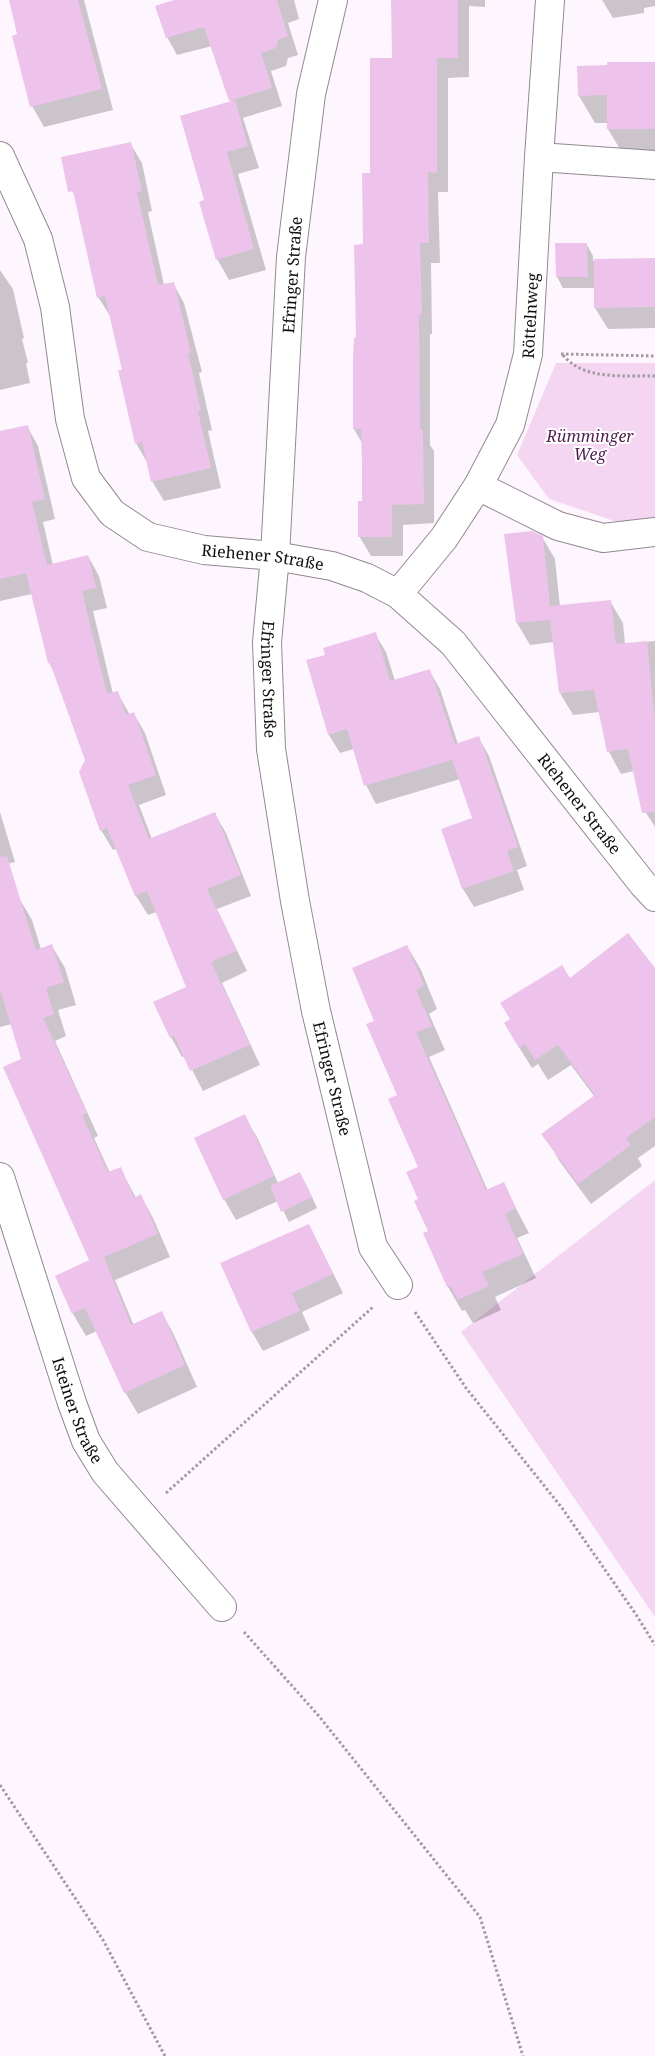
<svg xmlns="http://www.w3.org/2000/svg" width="655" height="2056" font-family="'Noto Serif',serif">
<rect width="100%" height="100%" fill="#fef6fe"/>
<g fill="#f4d6f2">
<path d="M556,363H655V517L623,524L549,499L517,455Z"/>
<path d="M655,1180V1617L461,1332Z"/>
</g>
<g fill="#0003">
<path d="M10,0H84L113,110L44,127L32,106L19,35Z"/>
<path d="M178,0H294L299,19L288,23L298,55L288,58L286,66L271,71L282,106L243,118L259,168L238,174L266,270L229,280L217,259L206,201L232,103L212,46L177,55L167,37Z"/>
<path d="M392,0H485V7L469,6V77L448,78V192H438L440,263H431L432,334H430V445L434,451V523L403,525V556H371L359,536L363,502L362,443L354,429L364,245L371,174L393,59Z"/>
<path d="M602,0H655V6L644,8V13L613,18Z"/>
<path d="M655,64V156H624L608,129V123H595L579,96Z"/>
<path d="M130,143L142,163L152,211L148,212L164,285L173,283L184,303L202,372L199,373L212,430L208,431L221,488L164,501L152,481L148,464L136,443L123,371L111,317L98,297L76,198L72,191Z"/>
<path d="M557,244L587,245L593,256V261L655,260V328L608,329L595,308V288H563L557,277Z"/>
<path d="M0,270L13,289L24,338L22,339L28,363H26L30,383L0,390Z"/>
<path d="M27,426L38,446L55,519L43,522L53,565L88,556L99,576L107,608L93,611L113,694L117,692L130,715L134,714L145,733L166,795L139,805L152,839L215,814L226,833L251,896L217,909L247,971L222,983L260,1065L203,1091L185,1056L182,1057L171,1037L188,988L157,912L148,915L136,896L117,848L113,850L101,830L87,761L56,675L49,663L32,594L0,601V432Z"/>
<path d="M506,535L542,537L555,559L560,607L610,601L623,623L625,644L655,641V827L641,805L634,771L621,774L609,752L600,712L573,715L560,693L554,642L530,645L517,623Z"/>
<path d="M375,634L386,652L395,681L429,670L440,689L458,744L478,737L489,756L527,866L517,870L524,890L474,907L463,889L443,830L474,819L460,779L376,804L366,785L354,749L340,753L329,735L326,656Z"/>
<path d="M0,812L15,862L0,866Z"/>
<path d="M19,898L32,920L41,949L52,946L65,968L76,1005L58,1010L66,1036L55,1041L98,1136L94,1138L110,1173L120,1168L136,1198L141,1196L153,1218L170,1257L115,1280L134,1326L162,1313L174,1335L197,1387L138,1414L125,1392L97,1331L86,1336L73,1314L57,1276L90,1261L12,1024L0,1027V903Z"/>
<path d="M407,946L421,970L437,1009L429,1014L445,1050L429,1057L488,1191L503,1184L529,1233L517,1238L536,1278L495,1297L501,1310L473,1323L465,1310L462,1311L448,1287L424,1234L429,1232L420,1199V1167L376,1021Z"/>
<path d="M655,974V1146L638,1158L642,1166L591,1204L560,1162L548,1141L594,1096L571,1065L548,1080L538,1064L532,1068L517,1044L570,980Z"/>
<path d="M244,1116L257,1137L278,1183L306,1184L317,1208L289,1222L278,1201L236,1220L224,1199Z"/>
<path d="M309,1225L343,1293L302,1312L310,1330L263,1351L252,1332L222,1264Z"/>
</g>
<g fill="#edc3eb">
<path d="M9,0H78L102,89L30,107L12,36L17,34Z"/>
<path d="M174,0H277L288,36L278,40L276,48L261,53L272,88L229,101L204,27L166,38L155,6Z"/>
<path d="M391,0H458V58H437V173L428,172L429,243H420L422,315H419L420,429L423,430L424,504L392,505V537H358V501H362V464L361,429H353V359L354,338L356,337L354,245L363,244L362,173H370V58H392Z"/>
<path d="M607,62H655V129H607V95L578,96L577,66L607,65Z"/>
<path d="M235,100L248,146L227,152L254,249L216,260L199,202L204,200L180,116Z"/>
<path d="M131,142L142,191L137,192L158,285L174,282L191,353H188L201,411H198L211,468L151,482L142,442L135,444L118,370H122L105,296L97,298L73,191L68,192L61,157Z"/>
<path d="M555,243H587L588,277H556Z"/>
<path d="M655,258V307L594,308V259Z"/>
<path d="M28,425L45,499L32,502L47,565L88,555L96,588L82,591L107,694L118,691L126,715L134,712L156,775L128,785L149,839L215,812L241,875L207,889L237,951L211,962L250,1045L190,1071L174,1036L170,1038L153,1002L186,987L147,891L135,896L107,828L100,831L79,772L85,760L50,663H48L26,573L0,579V431Z"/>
<path d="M532,531L543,536L550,606L611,600L616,644L647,641L655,722V812L642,813L628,749L607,752L594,690L559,693L550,620L516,623L504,534Z"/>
<path d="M376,632L390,681L430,669L455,744L479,736L518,847L507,851L514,871L462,889L441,829L472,818L452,760L364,786L347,729L328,735L306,660L325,655L323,648Z"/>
<path d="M7,856L36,950L52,944L64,982L46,988L54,1014L43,1018L87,1113L82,1115L108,1172L121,1167L134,1198L141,1194L158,1234L104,1257L131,1325L162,1311L185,1365L124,1393L85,1308L72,1314L55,1276L89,1260L3,1067L21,1059L0,989V857Z"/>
<path d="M628,933L655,968V1117L626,1138L631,1145L578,1184L541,1134L595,1095L558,1045L535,1060L525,1044L519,1048L504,1023L510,1019L500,1003L562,965L570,978Z"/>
<path d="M407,945L424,985L416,990L432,1026L416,1032L486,1190L504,1182L516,1208L505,1214L523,1254L482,1272L489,1286L458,1300L451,1286L447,1287L423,1233L428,1231L414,1201L418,1199L406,1172L418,1167L388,1099L397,1095L366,1024L374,1021L352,968Z"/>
<path d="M245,1114L274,1176L223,1200L194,1138Z"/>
<path d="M300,1172L312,1197L281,1212L270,1186Z"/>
<path d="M309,1224L333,1274L292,1293L300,1311L251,1332L220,1263Z"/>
</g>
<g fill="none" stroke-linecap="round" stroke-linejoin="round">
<defs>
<g id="minor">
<path id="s1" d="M333,0L311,94L291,257L275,556L267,642L271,749L295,901L316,1011L373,1247L398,1285"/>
<path id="s2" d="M0,156L38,239L55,307L70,419L86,478L112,513L148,537L204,550L275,556L332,566L367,578L398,594L453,643L643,884L655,897"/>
<path d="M539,157L655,165"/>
<path d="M478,486L558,526L603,538L655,532"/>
<path id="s3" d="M398,594L444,538L478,486L510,425L528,354L539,157L550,0"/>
<path id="s4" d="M0,1177L72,1403L86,1441L105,1472L222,1607"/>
</g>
</defs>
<use href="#minor" stroke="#928891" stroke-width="30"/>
<g stroke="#a19ba1" stroke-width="3" stroke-dasharray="2.5 2.5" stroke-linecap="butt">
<path d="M561,354L655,356"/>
<path d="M563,355C584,381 624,375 655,376"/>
<path d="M415,1312L466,1388L562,1508L635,1613L655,1645"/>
<path d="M166,1493L373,1307"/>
<path d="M244,1632L318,1715L480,1917L523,2056"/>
<path d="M0,1785L103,1940L165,2056"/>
</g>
<use href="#minor" stroke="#fff" stroke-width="28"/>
</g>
<g text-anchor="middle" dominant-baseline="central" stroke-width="4" stroke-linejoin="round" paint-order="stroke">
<g font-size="16" fill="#110d11" stroke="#fff">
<text transform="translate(292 275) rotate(-86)">Efringer Straße</text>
<text stroke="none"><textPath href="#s3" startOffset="315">Röttelnweg</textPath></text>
<text stroke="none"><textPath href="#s2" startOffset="539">Riehener Straße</textPath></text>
<text stroke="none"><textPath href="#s1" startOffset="684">Efringer Straße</textPath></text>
<text stroke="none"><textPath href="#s2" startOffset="959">Riehener Straße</textPath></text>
<text stroke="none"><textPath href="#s1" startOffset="1089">Efringer Straße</textPath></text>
<text stroke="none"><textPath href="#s4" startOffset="246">Isteiner Straße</textPath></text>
</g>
<g font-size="16" font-style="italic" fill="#511f50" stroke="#fff">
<text x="590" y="436">Rümminger<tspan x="590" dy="18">Weg</tspan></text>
</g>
</g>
</svg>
